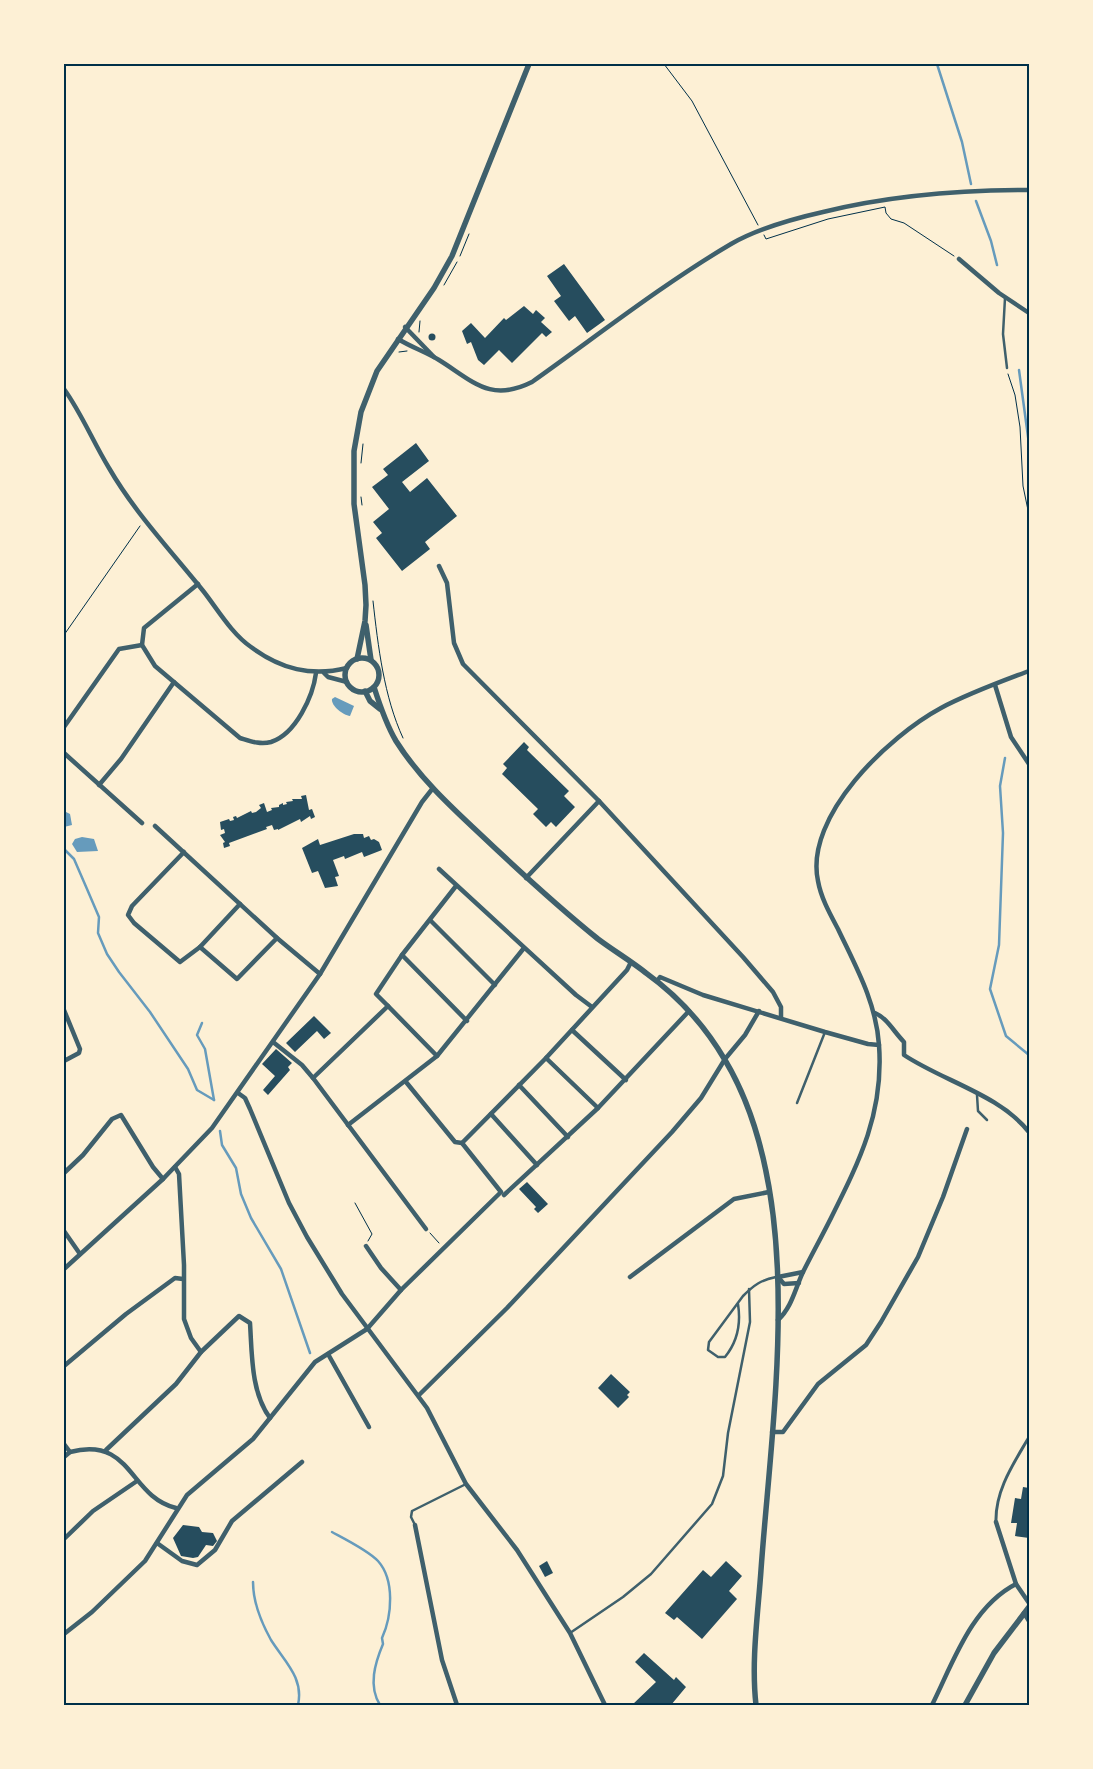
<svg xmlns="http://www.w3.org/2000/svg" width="1093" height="1769" font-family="'Sofia Sans Condensed',sans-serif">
<rect width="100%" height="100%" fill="#fdf0d5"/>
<g fill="#669bbc">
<path d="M335,697L354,706L350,716C343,715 331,706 332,699Z"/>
<path d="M64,811L70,814L72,825L64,827Z"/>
<path d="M82,837L94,839L98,851L77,852L72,844L75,839Z"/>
</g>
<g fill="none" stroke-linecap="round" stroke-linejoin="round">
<g stroke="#669bbc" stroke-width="2.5">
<path d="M937,64L962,142L971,184"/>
<path d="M976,201L991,241L997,265"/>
<path d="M1019,370L1029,444"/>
<path d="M1005,758L1000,786L1003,833L999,945L990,989L1006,1036L1029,1055"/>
<path d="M64,849L74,859L87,889L99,917L98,933L107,954L119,972L150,1012L188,1069L197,1090L214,1100"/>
<path d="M202,1023L197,1035L205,1049L214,1100"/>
<path d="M220,1131L222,1145L236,1168L241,1194L251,1218L281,1269L310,1353"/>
<path d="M332,1532C345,1539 369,1551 378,1561C395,1580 392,1616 382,1638L383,1644C375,1663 368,1686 380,1705"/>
<path d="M253,1582C253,1602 261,1622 271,1640C285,1662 304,1678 298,1705"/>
</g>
</g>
<g fill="#264d5e">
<path d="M564,264L605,320L587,333L575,316L569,321L554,301L561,296L547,276Z"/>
<path d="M524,306L533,314L536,310L545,318L541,322L552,332L546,337L542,333L512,363L499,350L484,365L478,360L471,342L467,344L462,331L471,323L485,338L504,318L506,320Z"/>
<circle cx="432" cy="337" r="3.5"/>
<path d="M416,443L429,461L402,482L410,492L427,478L457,516L425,542L430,549L402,571L376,538L382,533L373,522L389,509L372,487L388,475L383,469Z"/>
<path d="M524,742L529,747L527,750L569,791L564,796L575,807L556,827L551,822L546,827L533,814L538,809L502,774L507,768L503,764Z"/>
<path d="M306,795L309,810L312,809L315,817L311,819L310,816L301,822L300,819L278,830V829L274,830L272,825L266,827L267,829L229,843L230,846L224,848L223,843L225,842L220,835L225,833L224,829L221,830L220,822L229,819L230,821L234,820L233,817L236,816L237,818L251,811L252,813L256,812L261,808L259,805L264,803L267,812L272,810L271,808L279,807V805L283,803V805L287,804L286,802L293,801L292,799H302L301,796Z"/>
<path d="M354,834H363L364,838L369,836L371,840L374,839L379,842L382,850L364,857L362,852L345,859L344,856L333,860L339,876L335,877L338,886L325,888L318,871L312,873L302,848L318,839L320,845Z"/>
<path d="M314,1016L331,1033L324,1039L317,1031L295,1052L286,1043Z"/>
<path d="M276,1049L292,1063L288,1067L290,1070L268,1095L263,1090L275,1076L262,1064Z"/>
<path d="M527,1182L548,1204L538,1213L534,1209L536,1207L519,1189Z"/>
<path d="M611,1374L630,1392L627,1395L629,1397L618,1408L598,1388Z"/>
<path d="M1023,1487L1029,1488V1538L1015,1536L1017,1523H1011L1015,1498L1021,1499Z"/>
<path d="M183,1525L199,1527L202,1532L213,1533L217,1541L213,1546L206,1545L198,1557L193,1558L181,1556L173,1538Z"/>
<path d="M547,1561L553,1573L545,1577L539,1566Z"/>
<path d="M726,1561L742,1576L729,1591L737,1599L702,1639L677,1617L674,1620L665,1613L703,1570L711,1577Z"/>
<path d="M644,1653L674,1680L676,1677L686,1687L671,1705H632L656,1682L635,1662Z"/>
</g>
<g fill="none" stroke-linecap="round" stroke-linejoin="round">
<g stroke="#003049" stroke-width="1">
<path d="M664,64L692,101L758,225"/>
<path d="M764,235L766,239L828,219L885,207L886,213L891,219L904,223L954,256"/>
<path d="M460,256L469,234"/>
<path d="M444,285L457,262"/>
<path d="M419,332L420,321"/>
<path d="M399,352L407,351"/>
<path d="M1008,374L1015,395L1020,427L1023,486L1029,515"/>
<path d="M361,463L363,444"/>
<path d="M361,497L362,505"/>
<path d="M373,601C378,646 384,697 403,738"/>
<path d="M64,635L140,526"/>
<path d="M355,1203L372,1234L368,1241"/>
<path d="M430,1233L439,1243"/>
</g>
<g stroke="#3f606c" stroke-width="2.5">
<path d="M1005,298L1003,334L1007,368"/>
<path d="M977,1095L978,1111L987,1120"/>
<path d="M797,1103L825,1032"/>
<path d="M738,1304C741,1323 738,1341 725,1357H718L708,1350L709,1342L743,1296C754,1285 761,1280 776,1277"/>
<path d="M415,1525L411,1517L412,1511L466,1484"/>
<path d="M570,1633L623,1597L651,1574L712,1504L723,1476L728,1433L750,1322L749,1289"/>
</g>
<path stroke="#3f606c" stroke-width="3" d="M996,1522C995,1490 1014,1463 1029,1437"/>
<g stroke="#3f606c" stroke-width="4.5">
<path d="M959,259L999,293L1029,313"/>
<path d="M405,327L434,357"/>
<path d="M398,339C411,347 426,352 439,360C473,381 490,403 532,382C597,336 663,284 731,244C759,228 792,219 823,212C892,195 959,190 1029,190"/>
<path d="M64,389C82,414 93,442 109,468C135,513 172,552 204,592C218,610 232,634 251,647C281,669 311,677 347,668"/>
<path d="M439,566L447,583L454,643L463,664L599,801L743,957L773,992L781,1007V1017"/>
<path d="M198,584L144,628L142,645L155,666L240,738C250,741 260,745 271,742C296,734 313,696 316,673"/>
<path d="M324,673L328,677L347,682"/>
<path d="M995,685L1011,737L1029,764"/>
<path d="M64,727L119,649L142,645"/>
<path d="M64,753L142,823"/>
<path d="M99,785L121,759L174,682"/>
<path d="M155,826L277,938L320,974"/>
<path d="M184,852L132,906L128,915L134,923L180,962L200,947L240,904"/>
<path d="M439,869L576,995L592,1007"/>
<path d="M526,878L599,801"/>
<path d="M430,920L495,985"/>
<path d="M200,947L237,979L277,938"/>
<path d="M402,955L467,1021"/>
<path d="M657,981L660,977L703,995L825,1032L868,1044L879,1045"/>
<path d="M388,1006L437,1056"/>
<path d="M64,1010L80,1049L79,1053L64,1061"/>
<path d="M875,1013C887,1018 894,1032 904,1042V1055C943,1081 1000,1095 1029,1132"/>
<path d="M572,1030L626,1080"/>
<path d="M273,1042L302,1065L313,1078L426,1229"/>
<path d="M546,1058L598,1108"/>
<path d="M313,1078L388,1006L376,994L402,955L456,886"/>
<path d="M406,1082L455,1142L462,1143"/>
<path d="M519,1085L568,1137"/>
<path d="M238,1093L245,1098L250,1109L289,1203L307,1237L342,1294L427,1408L466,1484L517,1550L570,1633L605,1705"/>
<path d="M491,1114L537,1165"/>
<path d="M348,1125L437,1056L524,948"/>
<path d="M175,1167L179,1174L184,1265V1319L191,1338L201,1352L239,1316L250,1323C252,1354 251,1393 270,1418"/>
<path d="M64,1173L83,1155L112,1119L121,1115L153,1167L163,1179"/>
<path d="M504,1195L598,1108L689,1011"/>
<path d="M64,1231L80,1254"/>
<path d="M366,1246L381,1268L401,1290"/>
<path d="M64,1269L163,1179L212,1128L320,974L422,802L433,788"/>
<path d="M630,1277L734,1199L769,1192"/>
<path d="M778,1277L803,1272"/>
<path d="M778,1277L784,1284L799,1283"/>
<path d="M778,1320C792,1307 795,1289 803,1272C812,1254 822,1236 831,1218C860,1160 884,1112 879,1045C876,1002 856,967 838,929C830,914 821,898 818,881C804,816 889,736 941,708C969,693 1000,682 1029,671"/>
<path d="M328,1354L369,1427"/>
<path d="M64,1366L126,1314L175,1278L183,1279"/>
<path d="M419,1395L507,1308L672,1132L701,1098L725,1059L745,1035L759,1011"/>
<path d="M772,1432H783L818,1384L866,1345L881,1322L918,1257L943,1197L967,1129"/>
<path d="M64,1444L70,1452C133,1436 128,1496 176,1508"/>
<path d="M106,1450L176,1384L201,1352"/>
<path d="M64,1457L70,1452"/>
<path d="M996,1522L1016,1584L1029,1603"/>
<path d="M415,1525L442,1660L457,1705"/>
<path d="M64,1539L93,1511L137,1481"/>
<path d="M157,1543L182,1561L197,1565L215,1550L232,1521L302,1462"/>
<path d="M1024,1613L1029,1621"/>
<path d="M64,1634L92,1612L145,1561L187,1495L253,1439L315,1362L367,1329L401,1290L501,1192L462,1143L546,1058L627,970L631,962"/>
<path d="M932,1705C953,1663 971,1607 1016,1584"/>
</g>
<g stroke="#3f606c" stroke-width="5.5">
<path d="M366,625L371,660"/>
<circle cx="362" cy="675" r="17"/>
<path d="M357,659L365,621L366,605L365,585L354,504V451L361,412L377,371L434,288L452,256L529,64"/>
<path d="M374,687C380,706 386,724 396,741C418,776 449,805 479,833C518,870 556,905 598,939C614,951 631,961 646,973C678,996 705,1026 725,1060C808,1199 772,1415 761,1570C758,1614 751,1661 756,1705"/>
<path d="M365,691L370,701L380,709"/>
<path d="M965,1705L994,1653L1029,1607"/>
</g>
</g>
<rect width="1093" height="1769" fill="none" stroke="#fdf0d5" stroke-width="130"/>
<rect x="65" y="65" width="963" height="1639" fill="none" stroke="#003049" stroke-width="2"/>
</svg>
